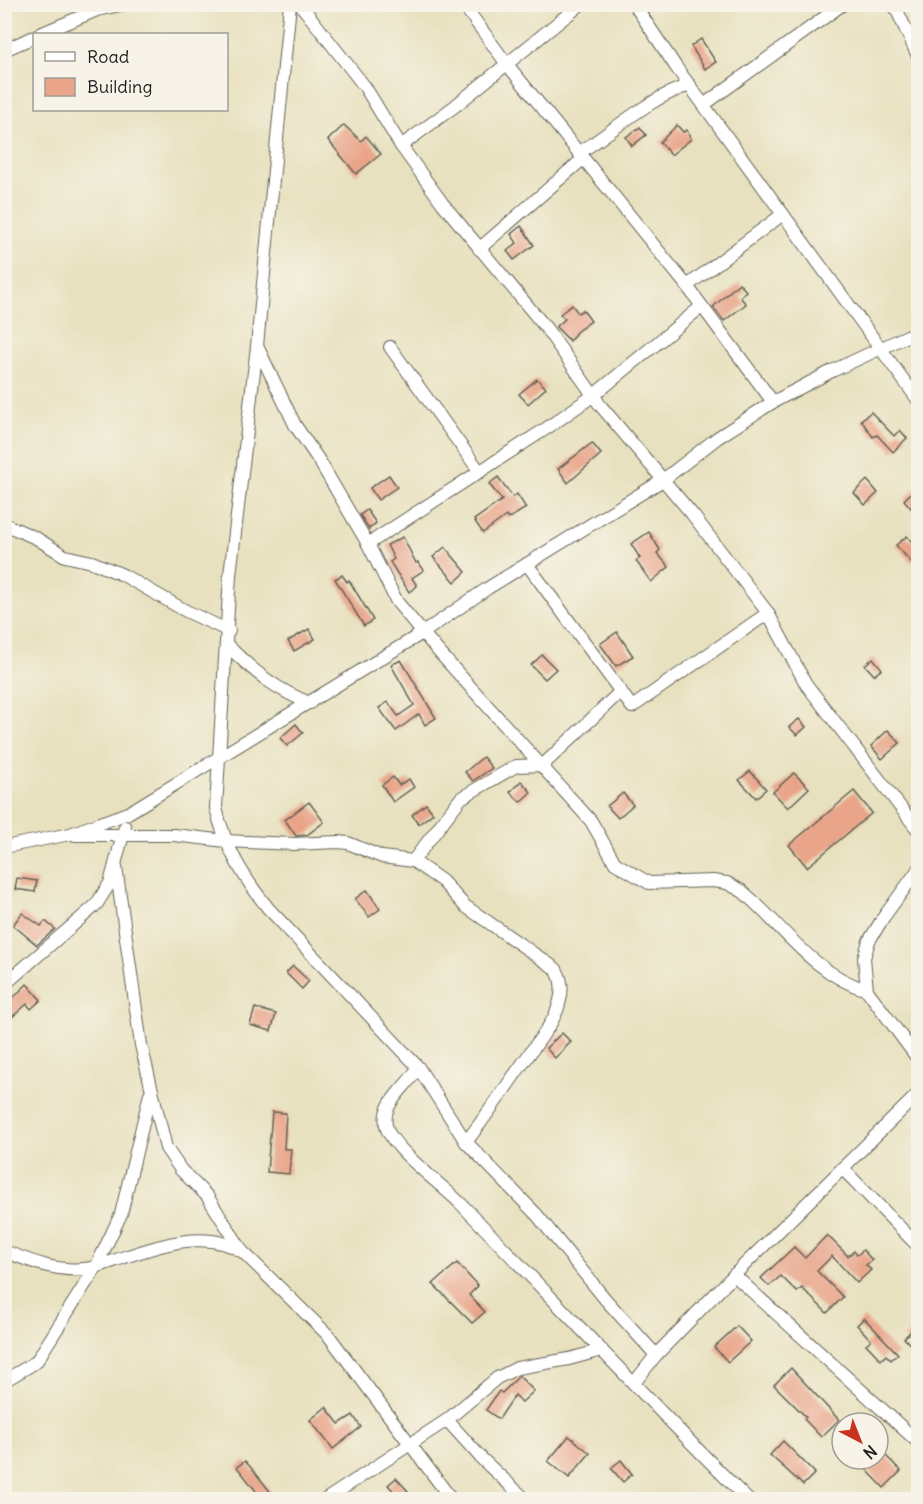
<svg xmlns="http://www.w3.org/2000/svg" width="923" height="1504" font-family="Delius,sans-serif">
<rect width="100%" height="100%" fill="#f7f3e8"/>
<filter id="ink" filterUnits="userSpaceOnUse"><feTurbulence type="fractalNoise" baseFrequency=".0167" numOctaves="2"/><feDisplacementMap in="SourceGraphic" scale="12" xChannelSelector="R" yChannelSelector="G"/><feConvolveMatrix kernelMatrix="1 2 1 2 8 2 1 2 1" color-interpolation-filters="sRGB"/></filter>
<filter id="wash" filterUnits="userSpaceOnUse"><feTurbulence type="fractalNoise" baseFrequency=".008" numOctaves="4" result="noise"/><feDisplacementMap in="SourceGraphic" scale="24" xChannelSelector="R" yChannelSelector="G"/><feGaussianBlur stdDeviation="1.35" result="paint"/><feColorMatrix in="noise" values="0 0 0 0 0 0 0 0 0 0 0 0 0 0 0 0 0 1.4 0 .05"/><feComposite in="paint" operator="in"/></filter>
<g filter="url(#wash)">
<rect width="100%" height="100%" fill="#e8e1bf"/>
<g id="blocks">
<g fill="#e9a489">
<path d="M701,39L716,62L705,69L691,46Z"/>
<path d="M344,125L361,141L366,136L381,154L356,174L328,140Z"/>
<path d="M677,125L683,132L687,130L691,139L671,155L660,142Z"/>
<path d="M640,127L646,135L632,146L626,137Z"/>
<path d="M521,226L534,245L514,260L507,251L517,243L511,234Z"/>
<path d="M739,283L746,291L740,297L746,304L724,321L713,307Z"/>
<path d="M572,305L578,313L583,310L591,321L576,332L570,341L556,327L565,319L560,314Z"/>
<path d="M537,379L546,388L528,404L519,394Z"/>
<path d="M871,412L894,436L900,430L907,438L893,452L877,435L873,437L861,420Z"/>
<path d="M592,443L601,454L568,483L558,469Z"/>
<path d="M389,475L397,487L378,500L370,488Z"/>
<path d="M498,477L513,497L517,494L526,508L508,519L506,516L483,533L474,520L502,500L489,484Z"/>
<path d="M867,480L878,493L865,505L854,493Z"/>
<path d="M918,486V516L904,500Z"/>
<path d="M367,510L376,523L369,529L360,515Z"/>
<path d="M649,532L660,550L657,553L669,567L651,582L636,561L640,558L631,544Z"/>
<path d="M918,535V555L911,562L896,545L907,536L911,541Z"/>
<path d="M403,537L416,563L418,562L424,570L412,578L417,586L409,592L390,562L394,559L387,545Z"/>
<path d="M445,547L466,572L455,582L433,557Z"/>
<path d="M342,575L347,582L349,580L373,620L364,626L335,579Z"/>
<path d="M309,629L315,639L294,651L288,641Z"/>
<path d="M617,632L633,656L616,666L600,644Z"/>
<path d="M542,655L556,669L545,679L531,665Z"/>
<path d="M873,658L882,669L874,675L865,665Z"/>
<path d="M401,660L436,718L425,725L419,714L396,731L379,708L388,702L398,716L414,705L391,665Z"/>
<path d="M799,719L806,727L797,735L789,727Z"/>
<path d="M296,724L303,733L287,746L280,738Z"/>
<path d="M888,730L900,743L882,759L871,746Z"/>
<path d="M483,757L492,768L473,781L465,772Z"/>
<path d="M750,771L766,789L756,798L739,780Z"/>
<path d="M794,773L809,788L788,808L773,792Z"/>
<path d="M393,777L399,785L409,779L414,787L393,802L382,785Z"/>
<path d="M521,781L531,792L520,802L510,792Z"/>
<path d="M854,791L872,813L807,867L789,845Z"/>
<path d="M623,793L633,805L618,818L607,806Z"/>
<path d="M309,802L324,822L307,835L296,836L285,820Z"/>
<path d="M426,804L433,813L419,824L412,815Z"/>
<path d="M17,878L37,881L35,892L15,889Z"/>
<path d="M367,890L380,909L369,917L355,899Z"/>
<path d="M22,913L41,926L45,921L55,929L37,945L13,925Z"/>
<path d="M293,966L309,981L302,989L286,973Z"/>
<path d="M27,984L41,1000L31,1009L27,1004L4,1024V1007Z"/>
<path d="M255,1008L276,1014L271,1031L250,1025Z"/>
<path d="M562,1033L571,1042L555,1058L546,1048Z"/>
<path d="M272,1112L286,1113L284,1149H291L289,1174L267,1172Z"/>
<path d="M827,1235L848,1256L854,1251L857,1255L863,1250L872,1260L866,1265L871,1270L857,1283L832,1256L817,1271L843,1297L827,1313L802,1288L797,1292L781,1276L769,1286L761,1278L794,1247L805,1258Z"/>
<path d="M457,1263L478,1286L469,1295L485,1312L472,1323L433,1284Z"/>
<path d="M864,1318L898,1354L891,1360L886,1355L881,1360L866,1344L871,1340L857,1325Z"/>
<path d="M918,1324V1353L904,1338Z"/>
<path d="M737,1326L751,1341L728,1362L714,1347Z"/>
<path d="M791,1368L839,1420L821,1437L804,1419L806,1417L774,1385Z"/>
<path d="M519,1376L534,1391L522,1402L515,1395L499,1419L486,1410L499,1391L502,1393Z"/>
<path d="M326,1407L339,1424L353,1415L361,1427L333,1449L310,1420Z"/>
<path d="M569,1436L590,1453L569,1478L548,1461Z"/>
<path d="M783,1441L815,1473L803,1485L770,1455Z"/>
<path d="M878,1448L901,1471L884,1488L864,1467L872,1459H878Z"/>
<path d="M621,1460L632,1474L623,1482L611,1468Z"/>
<path d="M245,1461L253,1470L277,1500H263L237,1467Z"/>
<path d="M396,1478L408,1491L400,1498L388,1485Z"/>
</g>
</g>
</g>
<g filter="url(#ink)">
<use href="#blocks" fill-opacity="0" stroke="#636155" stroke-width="1.5"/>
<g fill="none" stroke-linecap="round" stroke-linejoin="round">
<defs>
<g id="minor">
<path d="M290,4L257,346L230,575L216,808C225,847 243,877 268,908L418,1067L466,1142L537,1215L606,1300L656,1355"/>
<path d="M300,4L365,87L401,146L443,204L546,328L600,405L692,514L768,613L806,684L918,830"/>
<path d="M463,4L506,63L687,286L773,402"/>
<path d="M634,4L676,67L918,400"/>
<path d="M894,4L918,56"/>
<path d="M40,34L97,10L125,4"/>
<path d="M4,50L34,37"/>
<path d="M705,104L843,4"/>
<path d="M401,146L455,106L581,4"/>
<path d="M579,153C615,130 650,97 690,85"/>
<path d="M479,249L584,158"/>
<path d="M687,286L783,214"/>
<path d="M390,347L480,472"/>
<path d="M258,348L295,425L320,462L368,544L397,602L438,651L591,821L615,863L649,883L713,881L727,883L742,891C782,925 814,975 867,990"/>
<path d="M4,524L36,538L65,556L92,562L123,575L186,611L229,631"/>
<path d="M368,544L547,428L594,395L701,307"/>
<path d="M527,564L632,707L768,613"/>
<path d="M227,645C253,671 276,690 310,703"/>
<path d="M75,835H174L226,841L294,844L338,842L348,843L382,857L413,861L442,881L465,906L556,969C562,979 563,989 560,1000C556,1021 540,1038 528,1056C507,1085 488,1114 466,1142"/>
<path d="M4,847L70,834L128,813L424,632L488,588L663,480L717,438L773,402L832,371L918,331"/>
<path d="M413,861L461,798L516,766L543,765L621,691"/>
<path d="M116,867L141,1045L166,1148L181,1170L207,1196L241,1249"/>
<path d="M918,870L883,918L869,941L864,958L867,990L918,1059"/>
<path d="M4,985L96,905L110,883L125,827"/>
<path d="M418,1067C409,1087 378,1103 387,1129C396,1152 444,1186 463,1206C558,1304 651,1404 748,1500"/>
<path d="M842,1168L918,1246"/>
<path d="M4,1251C30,1261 56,1272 84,1269C96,1268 108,1263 119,1259C157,1246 206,1228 243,1252L329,1336L452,1500"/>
<path d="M734,1275L918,1442"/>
<path d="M4,1381L36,1362L96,1267L121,1214L150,1094"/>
<path d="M635,1382L656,1355L734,1275L918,1094"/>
<path d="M447,1420L483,1460L526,1500"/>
<path d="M325,1500L447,1420L497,1378L517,1368L569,1359L602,1350"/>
</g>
</defs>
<use href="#minor" stroke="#636155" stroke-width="14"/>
<use href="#minor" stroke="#fff" stroke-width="12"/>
</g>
</g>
<rect width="923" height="1504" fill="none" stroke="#f7f3e8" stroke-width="24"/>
<rect x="33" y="33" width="195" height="78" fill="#f7f3e8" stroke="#9f9d96" stroke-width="1.5"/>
<rect x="45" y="52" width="30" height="9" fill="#ffffff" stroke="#9f9d96" stroke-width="1.5"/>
<text x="87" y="63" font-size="18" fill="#1c1c1c">Road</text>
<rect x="45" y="78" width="30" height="18" fill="#e9a489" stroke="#9f9d96" stroke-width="1.5"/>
<text x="87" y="93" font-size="18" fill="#1c1c1c">Building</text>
<g transform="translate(860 1441) rotate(138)"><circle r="28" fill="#f7f3e8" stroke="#9f9d96" stroke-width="1.5"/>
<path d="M0-4.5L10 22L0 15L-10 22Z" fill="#c8321e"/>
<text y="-9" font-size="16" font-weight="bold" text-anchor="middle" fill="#1c1c1c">N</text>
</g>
</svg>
